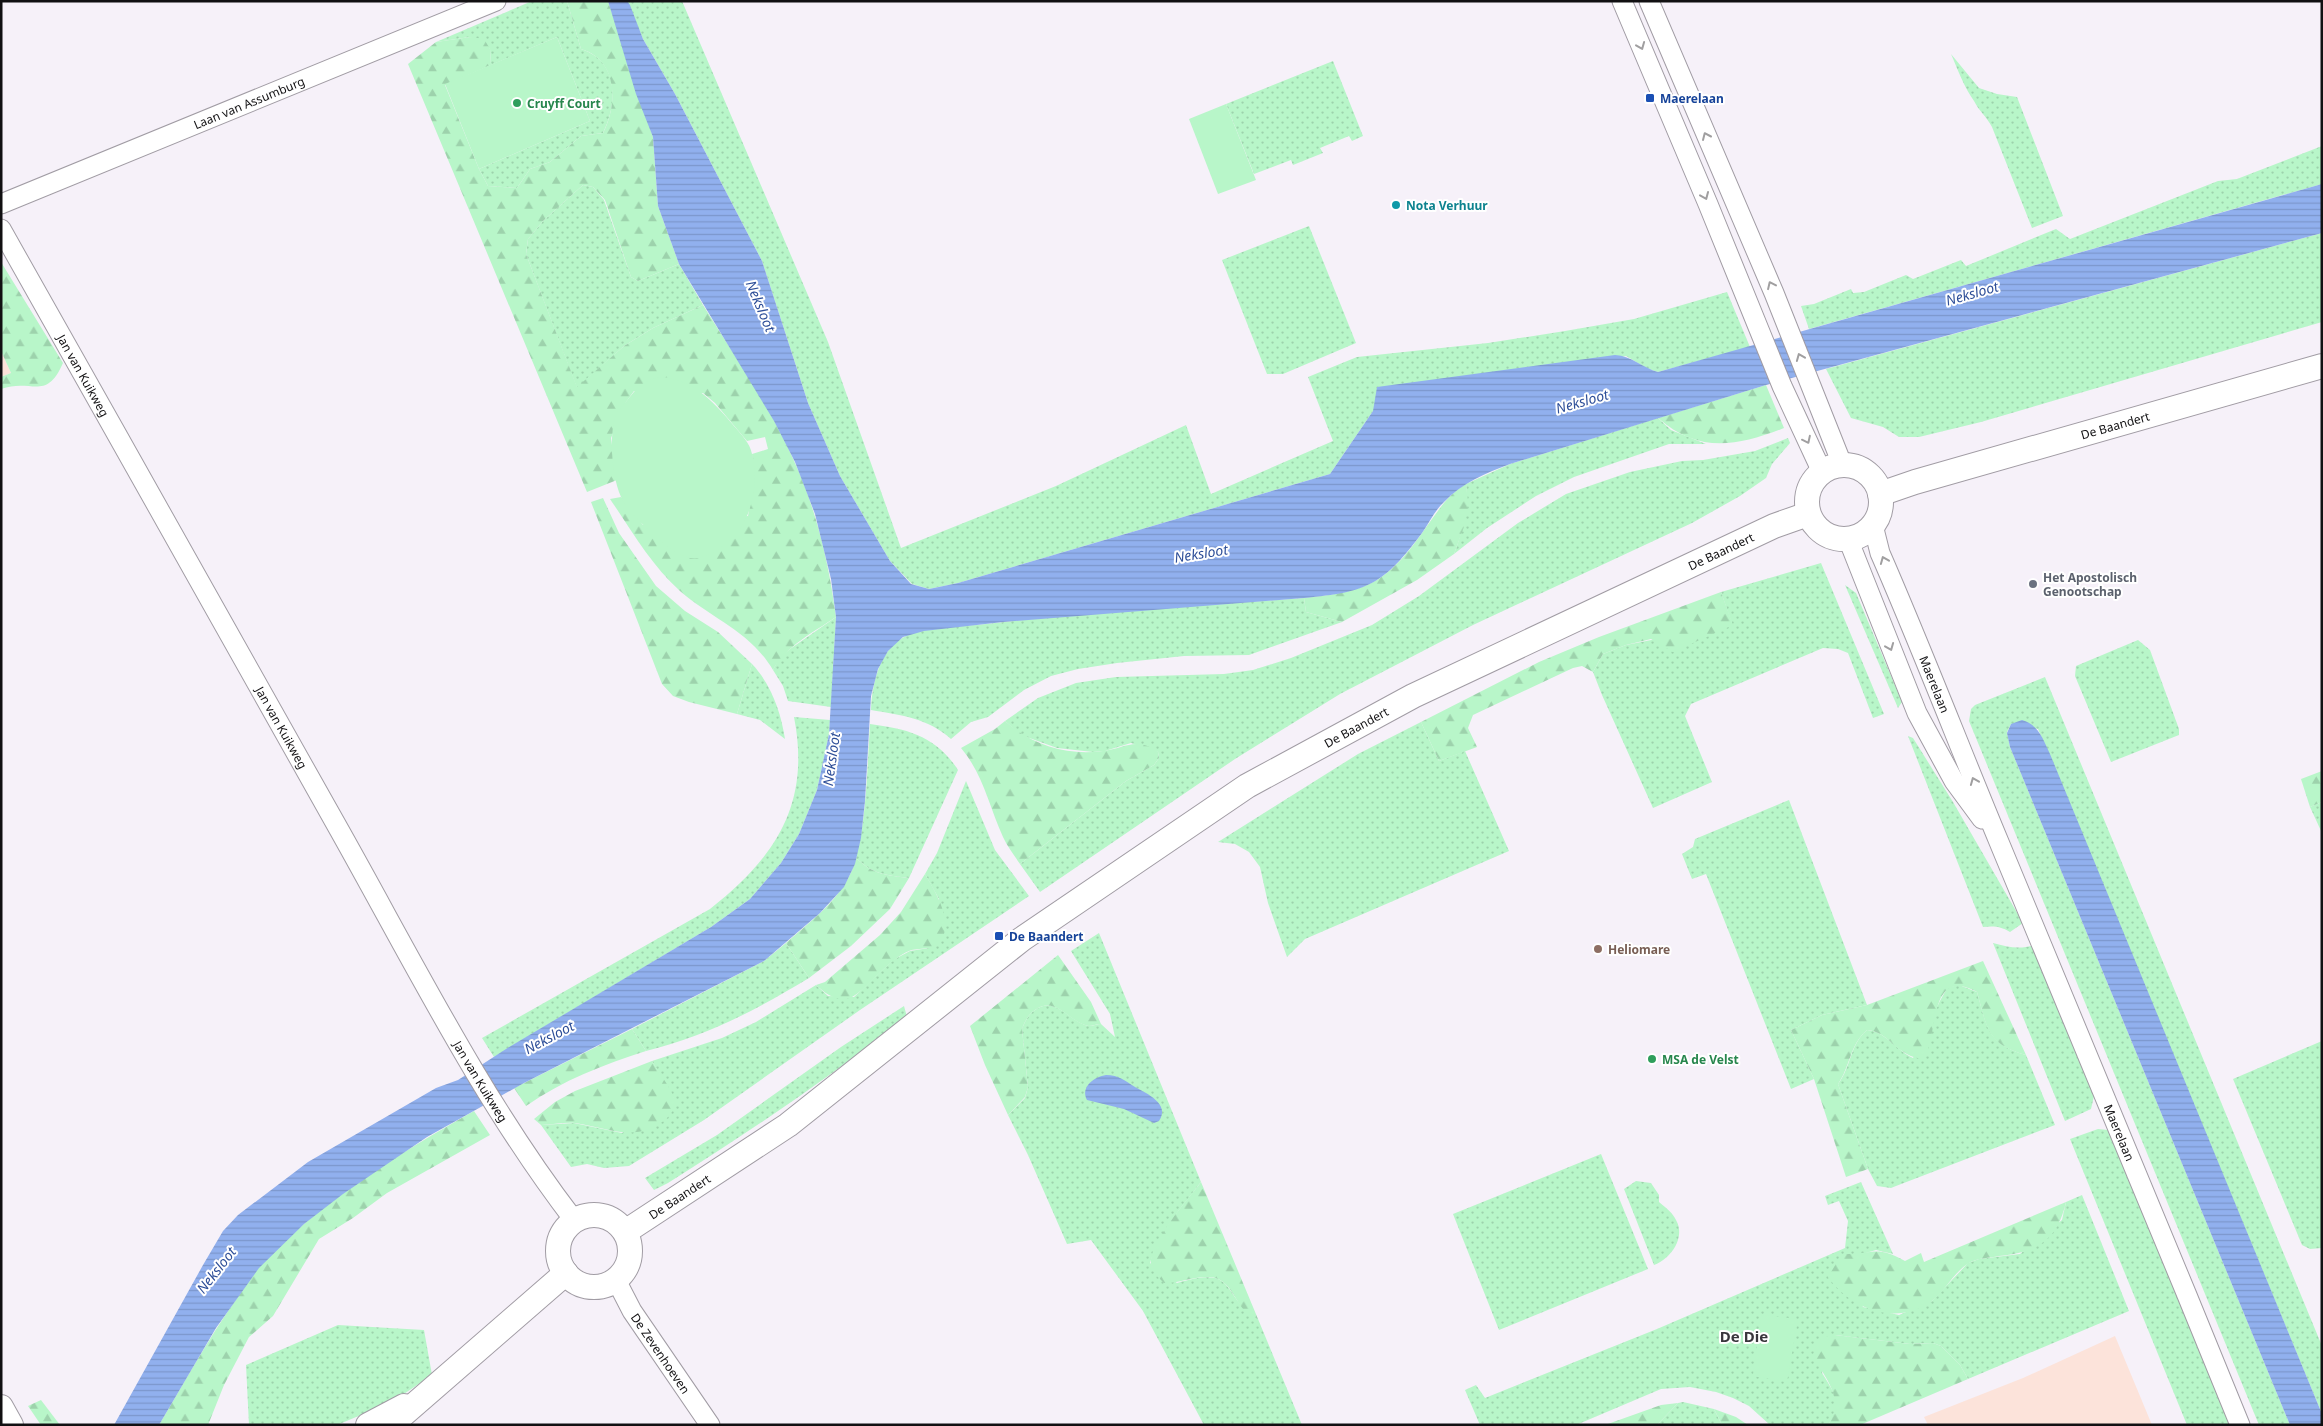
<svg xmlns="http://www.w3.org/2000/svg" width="2323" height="1426" font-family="'Noto Sans',sans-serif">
<defs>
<pattern id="grass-dots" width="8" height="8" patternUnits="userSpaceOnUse" patternTransform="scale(1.25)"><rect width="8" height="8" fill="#b8f6c9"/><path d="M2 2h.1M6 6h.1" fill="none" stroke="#9dd2ac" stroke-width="1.8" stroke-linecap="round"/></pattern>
<pattern id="forest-firs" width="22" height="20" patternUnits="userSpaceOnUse" patternTransform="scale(1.25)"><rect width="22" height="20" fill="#b8f6c9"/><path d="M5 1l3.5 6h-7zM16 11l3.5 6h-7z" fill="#9dd2ac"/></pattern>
<pattern id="water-rules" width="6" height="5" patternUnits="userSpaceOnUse" patternTransform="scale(1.25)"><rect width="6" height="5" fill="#91b0ee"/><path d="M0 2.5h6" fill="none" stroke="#7c96cb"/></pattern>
</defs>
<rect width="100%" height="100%" fill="#f6f1f9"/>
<g fill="#fce3da">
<path d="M1,351L11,373L1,377Z"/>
<path d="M2115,1336L2152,1425H1928L1924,1417L2023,1378Z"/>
</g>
<g fill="url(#grass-dots)">
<path d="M532,1H567L581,49C619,61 618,103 603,133L581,136L550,162L530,169L517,188L488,186L479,169L590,121L557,37L491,65L490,49L470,37L436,42Z"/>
<path d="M627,1H682L828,342L901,548L1056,486L1186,425L1211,494L1333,441L1308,377L1357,357L1488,343L1565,331L1634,319L1727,292L1750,347L1658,372L1648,369L1626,356L1373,411L1330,474L958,583L929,589L912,584L890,561L840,476L808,403L762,261L675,94L643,39Z"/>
<path d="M1951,54L1979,88L1997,94L2017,97L2063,216L2032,228L1992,127C1987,117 1979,111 1974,101C1964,87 1958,70 1951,54Z"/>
<path d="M1333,61L1363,136L1352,141L1349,136L1320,148L1323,153L1293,165L1291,160L1254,174L1226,104Z"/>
<path d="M2322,146V184L1809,329L1801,306L1814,304L1851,289L1853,293L1864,292L1906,275L1913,279L1961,260L1966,266L2056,229L2070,239L2218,181L2237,179Z"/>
<path d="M583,185L593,187L604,200L631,277L638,281L679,264L703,305L653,328L624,346L577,388L526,254L528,239L543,221Z"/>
<path d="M1309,226L1356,343L1283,374H1267L1222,260Z"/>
<path d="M2322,233V322L1981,422L1919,437H1899L1883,427L1851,418L1826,369Z"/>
<path d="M1658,418L1671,430L1706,444H1669L1574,477L1536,496L1487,528L1454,554C1463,530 1468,510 1466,484L1510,464Z"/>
<path d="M1788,438L1790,443L1772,464L1766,478L1740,496L1692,523L1473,625L1340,694L1235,759L1040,892L1020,864L1126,781L1154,765L1159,758L1158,752L1131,743L1105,751L1093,752L1057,748L1021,735L1005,721L1038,698L1076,683L1116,677L1224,674L1253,670L1291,658L1372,625L1419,596L1518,523L1566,494L1630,472L1682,461L1703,460L1755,451Z"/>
<path d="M1821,563L1884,714L1873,718L1848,653L1838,649L1823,648L1691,704L1685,716L1712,782L1653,808L1602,695L1593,672L1603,654L1626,645L1732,624L1721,592Z"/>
<path d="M1845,585L1856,593L1902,702L1898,708Z"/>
<path d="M1304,598L1306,612L1342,622L1249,655L1184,656L1117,663L1078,669L1051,676L1024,690L988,717L971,722L951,739C928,718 900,715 871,710C872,685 879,650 904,637C924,626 962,627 986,624C1091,612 1198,606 1304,598Z"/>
<path d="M836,617L831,707L788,701L783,686L773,670L779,658L790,649Z"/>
<path d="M2138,640L2150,650L2179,729V735L2111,762L2075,676L2076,666Z"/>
<path d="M752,664C771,684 781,712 785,739L760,720L737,714Z"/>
<path d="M2045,677L2322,1346V1414L2038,729L2011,724L2007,732L2010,747L2290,1425H2259L1969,721L1971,709L1975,705Z"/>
<path d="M794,717L830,720L829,734L817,790L799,834L781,863L750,899L711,927L494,1057L482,1038L710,909C776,857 811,804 794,717Z"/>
<path d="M1421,722L1439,761L1465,751L1509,851L1305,939L1287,957L1268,903L1260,867L1249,852L1235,844L1218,842L1358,754Z"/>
<path d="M870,724C908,729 936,736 958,770L909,878C886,875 874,875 856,858C867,814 867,769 870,724Z"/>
<path d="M1908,736L1913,738L1953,802L2023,923L2010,932C2000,926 1994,926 1983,927Z"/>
<path d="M966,781L995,850L1029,896L860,1010L704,1120L629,1166L604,1168L587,1164L571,1167L541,1125L574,1123L622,1133L674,1099L652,1061L722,1038L756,1022L816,985L828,996L854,997L893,960L910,951L929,948L939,899L925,874L937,853Z"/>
<path d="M1789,800L1867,1005L1822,1015L1791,1030L1814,1079L1791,1089L1706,874L1692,879L1682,854L1693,847L1695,839Z"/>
<path d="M2322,802V833L2310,807Z"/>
<path d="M1099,933L1201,1182C1181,1208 1160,1231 1150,1263L1177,1283C1240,1264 1219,1296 1258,1319L1302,1425H1204L1143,1311L1091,1240L1067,1244L1028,1155L1008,1115L1025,1098L1028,1087L1022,1029C1025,1021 1028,1015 1035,1010C1056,995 1070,1023 1089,1026C1093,1026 1097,1024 1101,1024L1115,1037L1110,1014L1071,951Z"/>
<path d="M786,943L809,978C754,1011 709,1035 646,1051L632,1029L764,961Z"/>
<path d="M1993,943C2008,947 2019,950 2034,945L2094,1096L2091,1109L2065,1121Z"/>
<path d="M1959,985L1977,992C1987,1027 1987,1044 2026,1055L2055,1125L1896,1186L1891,1188L1877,1186L1868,1169L1838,1084C1851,1067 1850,1044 1867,1030C1885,1031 1897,1051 1913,1058C1918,1049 1943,991 1948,988C1950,986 1956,986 1959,985Z"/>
<path d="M904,1006L907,1017C830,1077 751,1131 668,1183L654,1190L645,1178L717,1135L841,1047Z"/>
<path d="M2322,1041V1248L2310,1249L2302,1245L2233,1079Z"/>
<path d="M2098,1129L2108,1130L2232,1425H2187L2070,1139Z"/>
<path d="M1601,1154L1648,1269L1499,1330L1453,1214Z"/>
<path d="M1636,1181L1651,1183L1659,1195V1202C1665,1207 1673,1213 1676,1220C1686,1237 1671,1259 1654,1265L1624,1189Z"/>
<path d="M1861,1182L1893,1254L1876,1250L1859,1255L1842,1254L1863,1307L1899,1315L1932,1301L1968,1263L1979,1259L2020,1254L2062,1220L2066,1202L2082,1195L2129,1311L1968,1379L1960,1365L1941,1346L1933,1343L1910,1344L1835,1335L1822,1373C1834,1392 1843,1404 1828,1425H1770L1749,1406L1733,1398L1716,1392L1690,1387L1661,1389L1576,1425H1480L1465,1390L1476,1385L1485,1398L1657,1329L1845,1248L1848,1221L1839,1201L1828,1205L1825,1196Z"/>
<path d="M338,1325L424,1330L432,1375L392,1402L337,1425H249L246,1365Z"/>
<path d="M1683,1402L1714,1409L1722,1425H1657L1678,1403Z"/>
</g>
<g fill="url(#forest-firs)">
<path d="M567,1H608L653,137L658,206L679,264L638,281L631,277L605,200L593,187L583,185L543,221L528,239L526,254L577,387L624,346L653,328L703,305C734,356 771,407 795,463C817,512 829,564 836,617C814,632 786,646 773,670C750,631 712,619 680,591C651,565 632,531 610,499L621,497L643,525L748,516L754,479L752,454L768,449L765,437L747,441L715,403L703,393L634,391L626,402L611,438L617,480L587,492L408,64L436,42L470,37L484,39L490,49L491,65L445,85L479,169L488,186L517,188L530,169L550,162L581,136L603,133C618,104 618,60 581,49Z"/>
<path d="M1,262L63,363C46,402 32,378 1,389V377L11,373L1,351Z"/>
<path d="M1766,385L1784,428C1737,446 1699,454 1658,418Z"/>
<path d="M1466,484L1468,502L1465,524L1454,554L1417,580L1342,622L1306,612L1304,598C1371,591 1388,582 1427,526C1439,510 1448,494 1466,484Z"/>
<path d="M603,498L619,533L656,586L685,611L718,632L752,664L737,714L689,702L673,696L662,684L591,502Z"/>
<path d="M1721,592L1733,625L1673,652L1651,639L1626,645L1603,654L1593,672L1582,666L1573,668L1473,715L1468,728L1477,747L1439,761L1421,722L1539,662L1599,637Z"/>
<path d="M1005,721C1032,745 1067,756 1103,751C1124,749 1136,736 1158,752L1159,758L1154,765L1126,781L1020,864C1014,855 1007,846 1003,837C989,806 983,774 961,748L995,729Z"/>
<path d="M2322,771V802L2310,807L2301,779Z"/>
<path d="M856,858C874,875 886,875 909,878L890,909L851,946L809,978L786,943C813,919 847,895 856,858Z"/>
<path d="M925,874C935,891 954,921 941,941C935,951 919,947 909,951C904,953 898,957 893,961C881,969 859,998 846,999C833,1000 825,993 816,985L825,982L880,935L901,912Z"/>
<path d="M1058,955L1091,1002L1101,1024C1097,1024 1092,1026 1089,1026C1069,1023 1056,995 1035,1010C1028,1015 1025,1021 1022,1029L1028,1087L1025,1097L1008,1115L985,1065L970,1026Z"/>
<path d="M1983,961L2026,1055C1986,1044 1987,1027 1977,992C1928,966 1939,1033 1924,1059C1896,1057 1889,1031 1867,1030C1850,1044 1850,1067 1838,1084L1868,1169L1846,1177L1814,1079L1791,1030L1822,1015L1867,1005Z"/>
<path d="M632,1029L646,1051C603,1065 563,1080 526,1106L514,1088Z"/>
<path d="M652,1061C659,1073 669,1085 674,1098C676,1106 672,1113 667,1118C637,1144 609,1128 575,1123C564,1122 552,1125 541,1125L534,1119L555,1102L575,1091Z"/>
<path d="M474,1111L490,1135L387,1193L353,1218L319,1239L273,1316L249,1337L224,1385L208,1425H159C184,1383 207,1341 235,1301C243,1290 250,1278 259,1267C315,1205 401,1152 474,1111Z"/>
<path d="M1201,1182L1258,1319C1254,1317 1248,1314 1245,1311C1233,1298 1230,1279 1210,1277C1194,1276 1180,1283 1164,1283C1158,1277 1152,1272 1151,1264C1148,1244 1189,1198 1201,1182Z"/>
<path d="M2066,1202C2057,1241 2037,1252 1999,1256C1989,1258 1978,1258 1969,1263C1954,1272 1945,1291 1932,1301C1896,1327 1851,1309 1828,1277L1842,1254C1872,1255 1876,1244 1905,1261L1921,1253L1924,1262Z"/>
<path d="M1835,1335L1910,1344L1933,1343L1941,1346L1960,1365L1968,1379L1860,1425H1828C1846,1399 1825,1379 1813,1355L1816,1346L1823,1337Z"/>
<path d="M41,1400L60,1425H41L28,1406Z"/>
<path d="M1678,1403L1657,1425H1605L1661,1405Z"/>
<path d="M1714,1409L1736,1417L1748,1425H1722Z"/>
</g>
<g fill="#b8f6c9">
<path d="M557,37L590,121L479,169L445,84Z"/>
<path d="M1226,104L1256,180L1218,194L1189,119Z"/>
<path d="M661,377C693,379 714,402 734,426C741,434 750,443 752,454C759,481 753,516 734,536C724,546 713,555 699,558C685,561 669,548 659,539C645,527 629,513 621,497C612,477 609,438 615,418C616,412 622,407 625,403C636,389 643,380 661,377Z"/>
<path d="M1761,1315L1798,1319L1787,1382L1753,1376Z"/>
</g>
<g fill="url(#water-rules)">
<path d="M608,1H627L630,5L643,39L675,94L762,261L808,403L840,476L890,561L911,584L929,589L958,583L1330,474L1373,411L1377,387L1615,355C1632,356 1643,368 1658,372L2322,184V233L1766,385L1510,464C1486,473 1462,483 1444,502C1435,510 1429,523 1422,533C1383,585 1368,592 1304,598L1003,622L924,631L903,637L888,651L878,669L871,696L865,801L861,838L855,864L844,887L820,913L764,961L524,1083L427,1137L343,1194L304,1224L259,1268L216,1328L159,1425H114L203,1265L223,1231L238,1215L308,1162L436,1088L458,1080L506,1049L711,927L750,899L781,863L799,834L817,790L829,734L836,617L831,579L815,514L795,462L774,421L679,264L658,206L653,137L636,94Z"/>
<path d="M2022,720C2039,725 2043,739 2050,754L2322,1414V1425H2290L2010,747L2007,733L2011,724Z"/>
<path d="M1106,1075C1119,1075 1125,1081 1135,1087C1146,1093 1171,1104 1159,1121L1154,1123L1124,1109L1087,1100C1080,1086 1095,1077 1106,1075Z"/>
</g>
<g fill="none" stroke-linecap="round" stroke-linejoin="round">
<defs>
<g id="minor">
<path d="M1622,1L1708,204L1782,386L1822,472"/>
<path d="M1649,1L1774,293L1842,464"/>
<path id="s1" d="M1,204L496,1"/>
<path id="s2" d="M1,229C113,428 226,627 337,826C412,959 481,1099 574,1220"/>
<path id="s3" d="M1873,525L1880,553C1922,649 1959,746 1999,842C2079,1036 2161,1230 2240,1425"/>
<path d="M1848,539L1917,713L1954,781L1982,819"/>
<path id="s4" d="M616,1280L632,1311L710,1425"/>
</g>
<g id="major">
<circle cx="1844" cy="502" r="37"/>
<path id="s5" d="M1880,494L1915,482L2322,366"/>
<circle cx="594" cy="1251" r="36"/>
<path id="s6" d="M625,1232L788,1125L1022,939L1247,786L1413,696L1774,526L1808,514"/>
<path d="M1,1407L11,1425"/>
<path d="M368,1425L404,1406"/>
<path d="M391,1425L566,1273"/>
</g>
</defs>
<use href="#minor" stroke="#a19ca4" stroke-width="21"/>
<use href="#major" stroke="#a19ca4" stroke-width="26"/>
<use href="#minor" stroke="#fff" stroke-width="19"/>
<use href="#major" stroke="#fff" stroke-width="24"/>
</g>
<defs><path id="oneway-chevron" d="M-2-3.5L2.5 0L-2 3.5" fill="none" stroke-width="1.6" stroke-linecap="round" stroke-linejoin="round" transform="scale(1.25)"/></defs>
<g stroke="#a09fa0">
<use href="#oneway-chevron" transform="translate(1641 46) rotate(68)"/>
<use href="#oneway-chevron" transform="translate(1706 136) rotate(-114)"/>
<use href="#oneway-chevron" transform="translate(1705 196) rotate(67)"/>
<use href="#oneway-chevron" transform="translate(1771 285) rotate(-115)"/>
<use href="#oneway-chevron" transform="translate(1800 357) rotate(-112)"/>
<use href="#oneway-chevron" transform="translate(1807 440) rotate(64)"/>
<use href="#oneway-chevron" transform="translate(1884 560) rotate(-112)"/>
<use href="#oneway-chevron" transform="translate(1890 647) rotate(68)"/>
<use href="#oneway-chevron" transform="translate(1974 781) rotate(-112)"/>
</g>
<g fill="#1a4fb4" stroke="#fff" stroke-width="2">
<rect x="1645" y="93" width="10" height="10" rx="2.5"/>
<rect x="994" y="931" width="10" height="10" rx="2.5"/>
</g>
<g fill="#2e9e5b" stroke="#fff" stroke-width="2">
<circle cx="517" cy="103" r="5"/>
<circle cx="1652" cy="1059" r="5"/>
</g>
<circle fill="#0f9aa8" stroke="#fff" stroke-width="2" cx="1396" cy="205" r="5"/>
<circle fill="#6b7280" stroke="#fff" stroke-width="2" cx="2033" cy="584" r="5"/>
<circle fill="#8d6e63" stroke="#fff" stroke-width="2" cx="1598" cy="949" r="5"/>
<g text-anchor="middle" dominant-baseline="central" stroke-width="4" stroke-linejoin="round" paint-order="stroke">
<g font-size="12" font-weight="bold" fill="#164399" stroke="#fff" text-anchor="start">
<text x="1660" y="98">Maerelaan</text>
<text x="1009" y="936">De Baandert</text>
</g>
<g font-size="12" fill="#111012" stroke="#fff">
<text stroke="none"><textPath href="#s1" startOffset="268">Laan van Assumburg</textPath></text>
<text stroke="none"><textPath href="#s2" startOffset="168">Jan van Kuikweg</textPath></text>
<text stroke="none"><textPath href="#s5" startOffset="245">De Baandert</textPath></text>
<text stroke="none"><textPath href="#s6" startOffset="1295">De Baandert</textPath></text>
<text stroke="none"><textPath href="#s3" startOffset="171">Maerelaan</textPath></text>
<text stroke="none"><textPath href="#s6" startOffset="890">De Baandert</textPath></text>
<text stroke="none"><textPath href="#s2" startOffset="572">Jan van Kuikweg</textPath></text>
<text stroke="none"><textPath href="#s2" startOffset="978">Jan van Kuikweg</textPath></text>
<text stroke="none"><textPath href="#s3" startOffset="656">Maerelaan</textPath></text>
<text stroke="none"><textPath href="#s6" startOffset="65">De Baandert</textPath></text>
<text stroke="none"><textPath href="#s4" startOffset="86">De Zevenhoeven</textPath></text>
</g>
<g font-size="12" font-weight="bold" fill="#27864d" stroke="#fff" text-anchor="start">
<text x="527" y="103">Cruyff Court</text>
<text x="1662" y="1059">MSA de Velst</text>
</g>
<g font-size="12" font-weight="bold" fill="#0d838f" stroke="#fff" text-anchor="start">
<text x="1406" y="205">Nota Verhuur</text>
</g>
<g font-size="12" font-weight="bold" fill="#5b616d" stroke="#fff" text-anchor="start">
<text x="2043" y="577">Het Apostolisch<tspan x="2043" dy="14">Genootschap</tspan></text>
</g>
<g font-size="12" font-weight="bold" fill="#785e54" stroke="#fff" text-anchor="start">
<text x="1608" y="949">Heliomare</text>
</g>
<g font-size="14" font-style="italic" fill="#2d4e98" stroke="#fff">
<text transform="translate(1972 293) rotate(-16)">Neksloot</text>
<text transform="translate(761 306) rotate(67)">Neksloot</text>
<text transform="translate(1582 401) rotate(-16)">Neksloot</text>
<text transform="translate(1201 553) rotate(-9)">Neksloot</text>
<text transform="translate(831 759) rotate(-82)">Neksloot</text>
<text transform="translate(549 1037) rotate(-28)">Neksloot</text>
<text transform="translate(216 1270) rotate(-52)">Neksloot</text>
</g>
<g font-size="15" font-weight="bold" fill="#39363c" stroke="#fff">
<text x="1744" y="1336">De Die</text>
</g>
</g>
<rect width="2323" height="1426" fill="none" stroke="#111012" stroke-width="5"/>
</svg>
